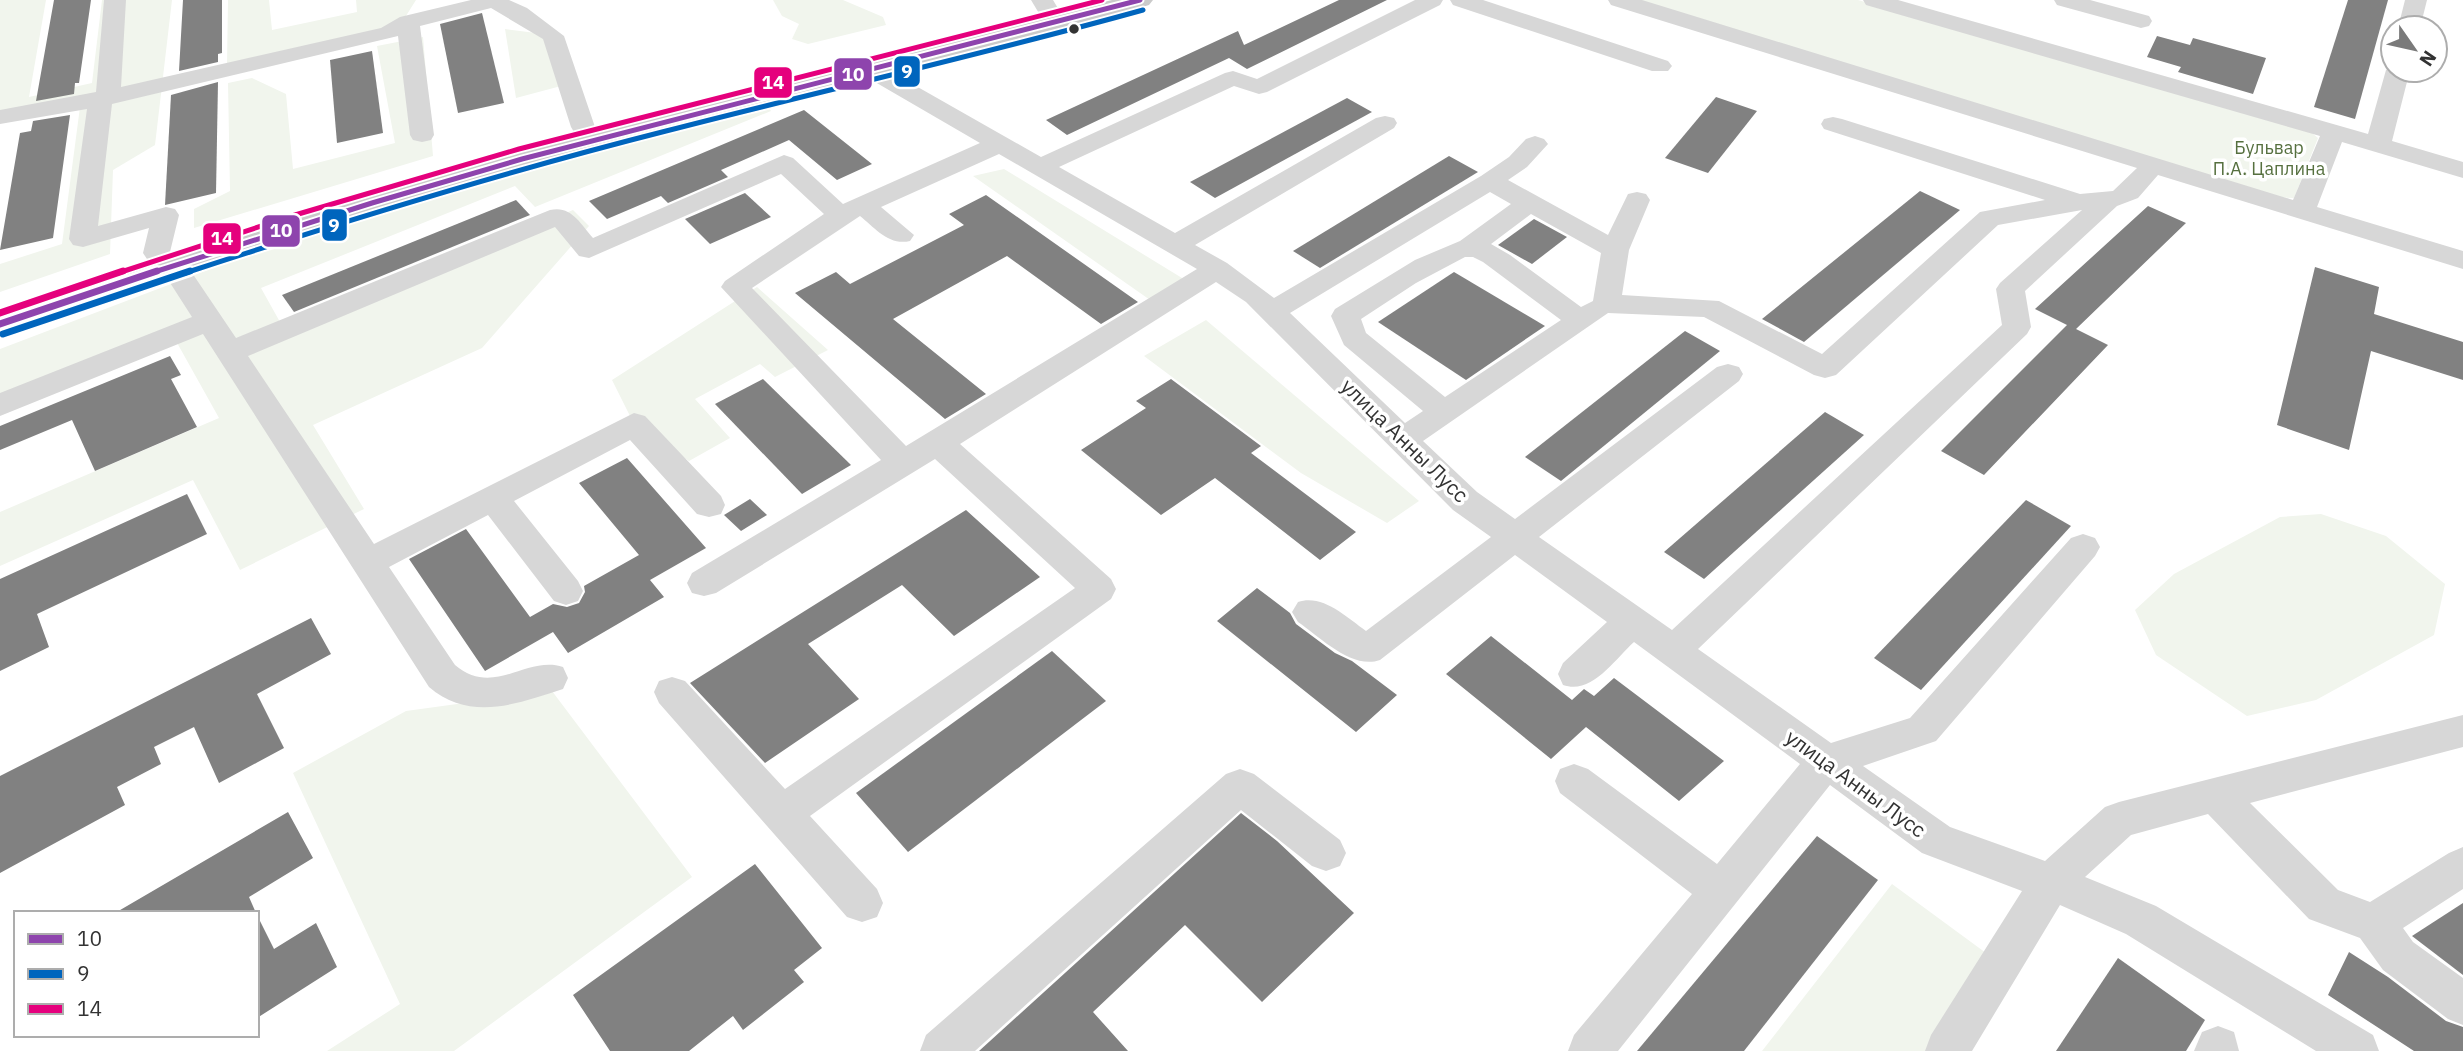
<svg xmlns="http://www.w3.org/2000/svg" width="2463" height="1051" font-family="'IBM Plex Sans',sans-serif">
<rect width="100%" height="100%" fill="#fff"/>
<g fill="#f1f5ed">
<path d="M0,0H46L29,97L92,83L102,0H172L155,145L113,170L110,254L0,292V264L62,244L80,107L0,121Z"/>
<path d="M228,0H269L272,30L357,12L356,0H416L399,27L227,65Z"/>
<path d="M773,0H843L883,17L886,25L808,44L792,39L799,24L782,16Z"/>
<path d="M1636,0H1858L2306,128L2318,138L2294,198L2272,197Z"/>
<path d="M505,29L544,34L561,86L516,98Z"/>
<path d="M423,37L433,156L194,228V209L230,191L228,83L252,78L286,94L293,169L395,143L377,46Z"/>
<path d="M767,105L771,111L535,207L515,186L261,288L285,331L573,210L589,226L482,348L313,425L364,509L240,570L193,480L0,566V512L219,418L176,341L0,412V349L234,260L560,158Z"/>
<path d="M1004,169L1200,289L1163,309L973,176Z"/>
<path d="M757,287L828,350L775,377L760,364L695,399L730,438L689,461L634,424L612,380Z"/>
<path d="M1206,320L1419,501L1387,523L1301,473L1144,356Z"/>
<path d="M2321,514L2386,536L2445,584L2434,635L2316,700L2247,716L2156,655L2135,610L2174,574L2280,517Z"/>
<path d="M552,691L692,877L454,1051H327L400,1004L293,773L406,711Z"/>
<path d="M1892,884L1986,953L1926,1051H1762Z"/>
</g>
<g fill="#818181">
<path d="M54,0H91L79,83H75L74,94L36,101Z"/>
<path d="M183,0H222V53L218,54V62L179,71Z"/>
<path d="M1339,0H1387L1247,69L1229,58L1067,135L1046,120L1238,31L1244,45Z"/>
<path d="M2348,0H2388L2355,119L2314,107Z"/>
<path d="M482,13L504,103L458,113L440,24Z"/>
<path d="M2157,36L2190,45L2193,38L2266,58L2253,94L2178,72L2181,67L2147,57Z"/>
<path d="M372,51L383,133L337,143L330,60Z"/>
<path d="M218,82L216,193L165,205L171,95Z"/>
<path d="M1716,97L1757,111L1708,173L1665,158Z"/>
<path d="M1347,98L1372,112L1215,198L1190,182Z"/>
<path d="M804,110L872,164L837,180L789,140L721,170L728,177L668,203L661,196L607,219L589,201Z"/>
<path d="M70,115L53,238L0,250L20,133L31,131L33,121Z"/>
<path d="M1449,156L1478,172L1320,268L1293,251Z"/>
<path d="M1920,191L1960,210L1804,342L1762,319Z"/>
<path d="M745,193L771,217L710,244L685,219Z"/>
<path d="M986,195L1138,302L1101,324L1007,256L893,319L986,394L945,419L795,293L836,272L850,284L964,225L949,214Z"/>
<path d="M516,200L530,215L294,312L282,295Z"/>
<path d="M2148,206L2186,223L2076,329L2108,345L1984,475L1941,451L2067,325L2035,309Z"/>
<path d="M1534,219L1567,237L1532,264L1498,245Z"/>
<path d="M2315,267L2379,287L2374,314L2463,342V380L2371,351L2349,450L2277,425Z"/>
<path d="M1454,272L1545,326L1466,380L1378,322Z"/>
<path d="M1685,331L1720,351L1561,481L1525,457Z"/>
<path d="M170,356L181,375L171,379L197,427L95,471L72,420L0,450V426Z"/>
<path d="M763,379L851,465L802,494L715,404Z"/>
<path d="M1171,379L1261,446L1251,453L1356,532L1320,560L1215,478L1161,515L1081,450L1146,408L1136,401Z"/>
<path d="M1825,412L1864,435L1704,579L1664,552Z"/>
<path d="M627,458L706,548L650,580L664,597L568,653L553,632L485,671L409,559L466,529L530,617L553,604L567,607L579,603L585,592L584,586L639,555L579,483Z"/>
<path d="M187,494L207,534L37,614L49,647L0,671V579Z"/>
<path d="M750,499L767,515L741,531L724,515Z"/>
<path d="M2026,500L2071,526L1921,690L1874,658Z"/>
<path d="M966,510L1040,577L954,636L902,585L808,644L859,699L765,763L690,683Z"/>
<path d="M1257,588L1290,613L1296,624L1335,653L1352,661L1397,695L1356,732L1217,621Z"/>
<path d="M311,618L331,654L257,694L284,748L219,783L194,727L154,747L161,764L117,787L125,805L0,873V776Z"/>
<path d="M1491,636L1572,700L1584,689L1594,696L1614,678L1724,761L1679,801L1586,727L1551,759L1446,674Z"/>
<path d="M1052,651L1106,701L908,852L856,793Z"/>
<path d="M288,812L313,858L249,897L256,913H115Z"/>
<path d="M1241,813L1277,841L1354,913L1262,1002L1185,925L1093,1012L1128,1051H979Z"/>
<path d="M1817,836L1878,880L1744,1051H1637Z"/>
<path d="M755,864L822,948L794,970L804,982L743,1030L733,1016L689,1051H610L573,995Z"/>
<path d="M2463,903V975L2412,936Z"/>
<path d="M257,915L274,949L316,923L337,967L257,1018Z"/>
<path d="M2349,952L2388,977L2446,1021L2463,1027V1051H2414L2328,995Z"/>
<path d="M2118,958L2205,1020L2186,1051H2056Z"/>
</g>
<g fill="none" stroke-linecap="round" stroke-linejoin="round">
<g fill="#d7d7d7" fill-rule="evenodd">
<path d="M104,0H126L121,87L381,28L400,17L471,0H509L527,8L564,36L595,127L592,132L583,134L574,132L571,127L543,39L491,8L420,26L434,135L431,140L422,142L413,140L410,135L398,36L112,104L98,226L166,207L175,209L179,215L169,256L182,258L236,338L550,210C571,205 580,223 593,238L784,155L793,158L843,204L980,143L863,75L859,70L863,65H879L1041,157L1225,73L1233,71L1257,79L1415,0H1443L1440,5L1267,92L1259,94L1234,86L1059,167L1175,233L1376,118L1385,116L1394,118L1397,123L1394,128L1195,245L1227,263L1274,298L1481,176L1509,157L1526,139L1535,136L1544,139L1548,144L1527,167L1508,180L1608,235L1628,194L1637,192L1646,194L1650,200L1629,250L1622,295L1719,301L1822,354L1980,212L2045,200L1824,129L1821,124L1824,119L1833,117L1842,119L2080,194L2113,191L2137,168L1611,5L1608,0H1642L2293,200L2320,136L1866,5L1863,0H1898L2368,134L2386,70L2393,64V70H2410L2392,141L2463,162V178L2342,142L2317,207L2463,251V269L2158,175L2138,198L2117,206L2025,291L2031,327L2027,334L1698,649L1831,743L1910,718L2071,538L2083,534L2095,538L2100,547L2095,556L1936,741L1863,766L1950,827L2045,861L2105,807L2119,802L2463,715V747L2250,803L2338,890L2370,902L2449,853L2463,847V889L2403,928L2413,942L2463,978V1025L2448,1019L2383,970L2360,938L2309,919L2208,814L2131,835L2085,877L2156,906L2373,1035L2379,1051H2316L2126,934L2060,905L1972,1051H1925L1931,1035L2022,891L1922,853L1830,785L1618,1051H1568L1574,1035L1692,894L1560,793L1555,781L1560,769L1574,764L1588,769L1717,864L1800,764L1634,642C1614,660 1592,695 1563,685L1558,674L1563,663L1607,622L1515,555L1380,660C1352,670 1320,637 1298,622L1292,612L1298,602C1323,594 1346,617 1366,631L1491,537L1453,510L1246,302L1216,282L960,444L1111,579L1116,589L1111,599L810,816L877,889L883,903L877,917L862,922L847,917L659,703L654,692L659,681L672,677L685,681L785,789L1075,588L935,459L716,593L704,596L692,593L687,583L692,573L881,460L721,287L725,281L824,214L781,174L589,258L579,256L555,227L248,356L374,544L634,413L645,416L721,496L725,505L721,514L709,517L697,514L630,440L514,501L578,581L583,591L578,601L566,605L554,601L488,515L389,567L455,665C494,698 526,655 563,667L568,678L563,689C517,704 470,722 429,687L203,334L0,416V393L192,317L158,264L160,261L147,259L143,253L149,228L83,247L73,245L69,239L87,109L0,124V110L96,92ZM999,154L1197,269L906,446L752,288L860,216C875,228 889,246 910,241L914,235L881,207ZM1490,192L1511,204L1460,241L1415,260L1335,309L1331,316L1344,345L1423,411L1405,423L1290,313ZM2082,210L2000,283L1996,289L2002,325L1672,630L1539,537L1739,381L1743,374L1739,367L1728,364L1717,367L1515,519L1477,492L1423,441L1608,313L1704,317L1814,375L1825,378L1836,375L1998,225ZM1531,214L1601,253L1593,301L1581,307L1510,255L1491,244ZM1465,257H1473L1483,262L1561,320L1445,397L1366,333L1361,319L1416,283Z"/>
<path d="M1031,0H1053L1062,15L1059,20H1043Z"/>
<path d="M1450,0H1483L1668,61L1672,66L1668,71H1652L1453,5Z"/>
<path d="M2054,0H2090L2149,16L2152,21L2149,26L2141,28L2057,5Z"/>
<path d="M2405,0H2427L2420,28H2398Z"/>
<path d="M1240,769L1254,774L1340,840L1346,853L1340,866L1326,871L1312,866L1241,810L975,1051H920L926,1035L1226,774Z"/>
<path d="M2218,1026L2234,1032L2239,1051H2194L2202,1032Z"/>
</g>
<path fill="#cacaca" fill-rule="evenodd" d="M1112,0H1153L1149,5L1076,27L723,113L531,165L307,232L0,335V312L286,219L510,152Z"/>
<defs>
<path id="bus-1-far1" d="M151,273L372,203L522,159L1140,0"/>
<path id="bus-1" d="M0,324L157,271"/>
<path id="bus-2-far1" d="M185,273C344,221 504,172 666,131C825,90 985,54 1143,10"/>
<path id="bus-2" d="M3,334L190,271"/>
<path id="bus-3-far1" d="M118,273L295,215L519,149L1102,0"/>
<path id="bus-3" d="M0,313L123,271"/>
</defs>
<use href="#bus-1-far1" stroke="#fff" stroke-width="9"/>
<use href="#bus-1" stroke="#fff" stroke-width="12"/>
<use href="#bus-2-far1" stroke="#fff" stroke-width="9"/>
<use href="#bus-2" stroke="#fff" stroke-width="12"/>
<use href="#bus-3-far1" stroke="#fff" stroke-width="9"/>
<use href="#bus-3" stroke="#fff" stroke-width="12"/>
<use href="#bus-1-far1" stroke="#8e44ad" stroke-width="5"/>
<use href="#bus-1" stroke="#8e44ad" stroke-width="7"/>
<use href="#bus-2-far1" stroke="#0065bd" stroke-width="5"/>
<use href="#bus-2" stroke="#0065bd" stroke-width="7"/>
<use href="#bus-3-far1" stroke="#e5007d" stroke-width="5"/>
<use href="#bus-3" stroke="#e5007d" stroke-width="7"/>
</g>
<circle fill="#333" stroke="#fff" stroke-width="2.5" cx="1074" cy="29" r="6"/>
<g text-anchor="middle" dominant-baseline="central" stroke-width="7" stroke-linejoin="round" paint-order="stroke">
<g font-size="18" fill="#56703f" stroke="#fff">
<text x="2269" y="147">Бульвар<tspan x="2269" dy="21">П.А. Цаплина</tspan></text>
</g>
<g font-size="21" fill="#333" stroke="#fff">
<text transform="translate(1405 440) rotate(44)">улица Анны Лусс</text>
<text transform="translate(1856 783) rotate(36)">улица Анны Лусс</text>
</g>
</g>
<g stroke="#fff" stroke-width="2.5">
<rect x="893" y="55" width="28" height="33" rx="7" fill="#0065bd"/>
<rect x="833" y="57" width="40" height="34" rx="7" fill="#8e44ad"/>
<rect x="753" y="66" width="40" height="33" rx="7" fill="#e5007d"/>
<rect x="321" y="208" width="27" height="34" rx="7" fill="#0065bd"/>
<rect x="261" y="214" width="40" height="34" rx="7" fill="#8e44ad"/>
<rect x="202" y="222" width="40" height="33" rx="7" fill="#e5007d"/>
</g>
<g font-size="19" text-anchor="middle" font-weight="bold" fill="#fff">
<text x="907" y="78">9</text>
<text x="853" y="81">10</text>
<text x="773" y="89">14</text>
<text x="334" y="232">9</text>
<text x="281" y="237">10</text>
<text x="222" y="245">14</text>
</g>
<rect x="14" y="911" width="245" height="126" fill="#ffffff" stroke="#adadad" stroke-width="2"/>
<rect x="28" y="934" width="35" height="10" fill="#8e44ad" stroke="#adadad" stroke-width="2"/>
<text x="77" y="946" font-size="21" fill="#333333">10</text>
<rect x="28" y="969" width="35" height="10" fill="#0065bd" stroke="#adadad" stroke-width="2"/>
<text x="77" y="981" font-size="21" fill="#333333">9</text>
<rect x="28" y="1004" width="35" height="10" fill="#e5007d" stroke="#adadad" stroke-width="2"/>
<text x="77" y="1016" font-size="21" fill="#333333">14</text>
<g transform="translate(2414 49) rotate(124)"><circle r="33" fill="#ffffff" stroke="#adadad" stroke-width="2"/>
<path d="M0-5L12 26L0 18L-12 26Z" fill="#7a7a7a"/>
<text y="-10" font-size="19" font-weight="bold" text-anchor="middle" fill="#333333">N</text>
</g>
</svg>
